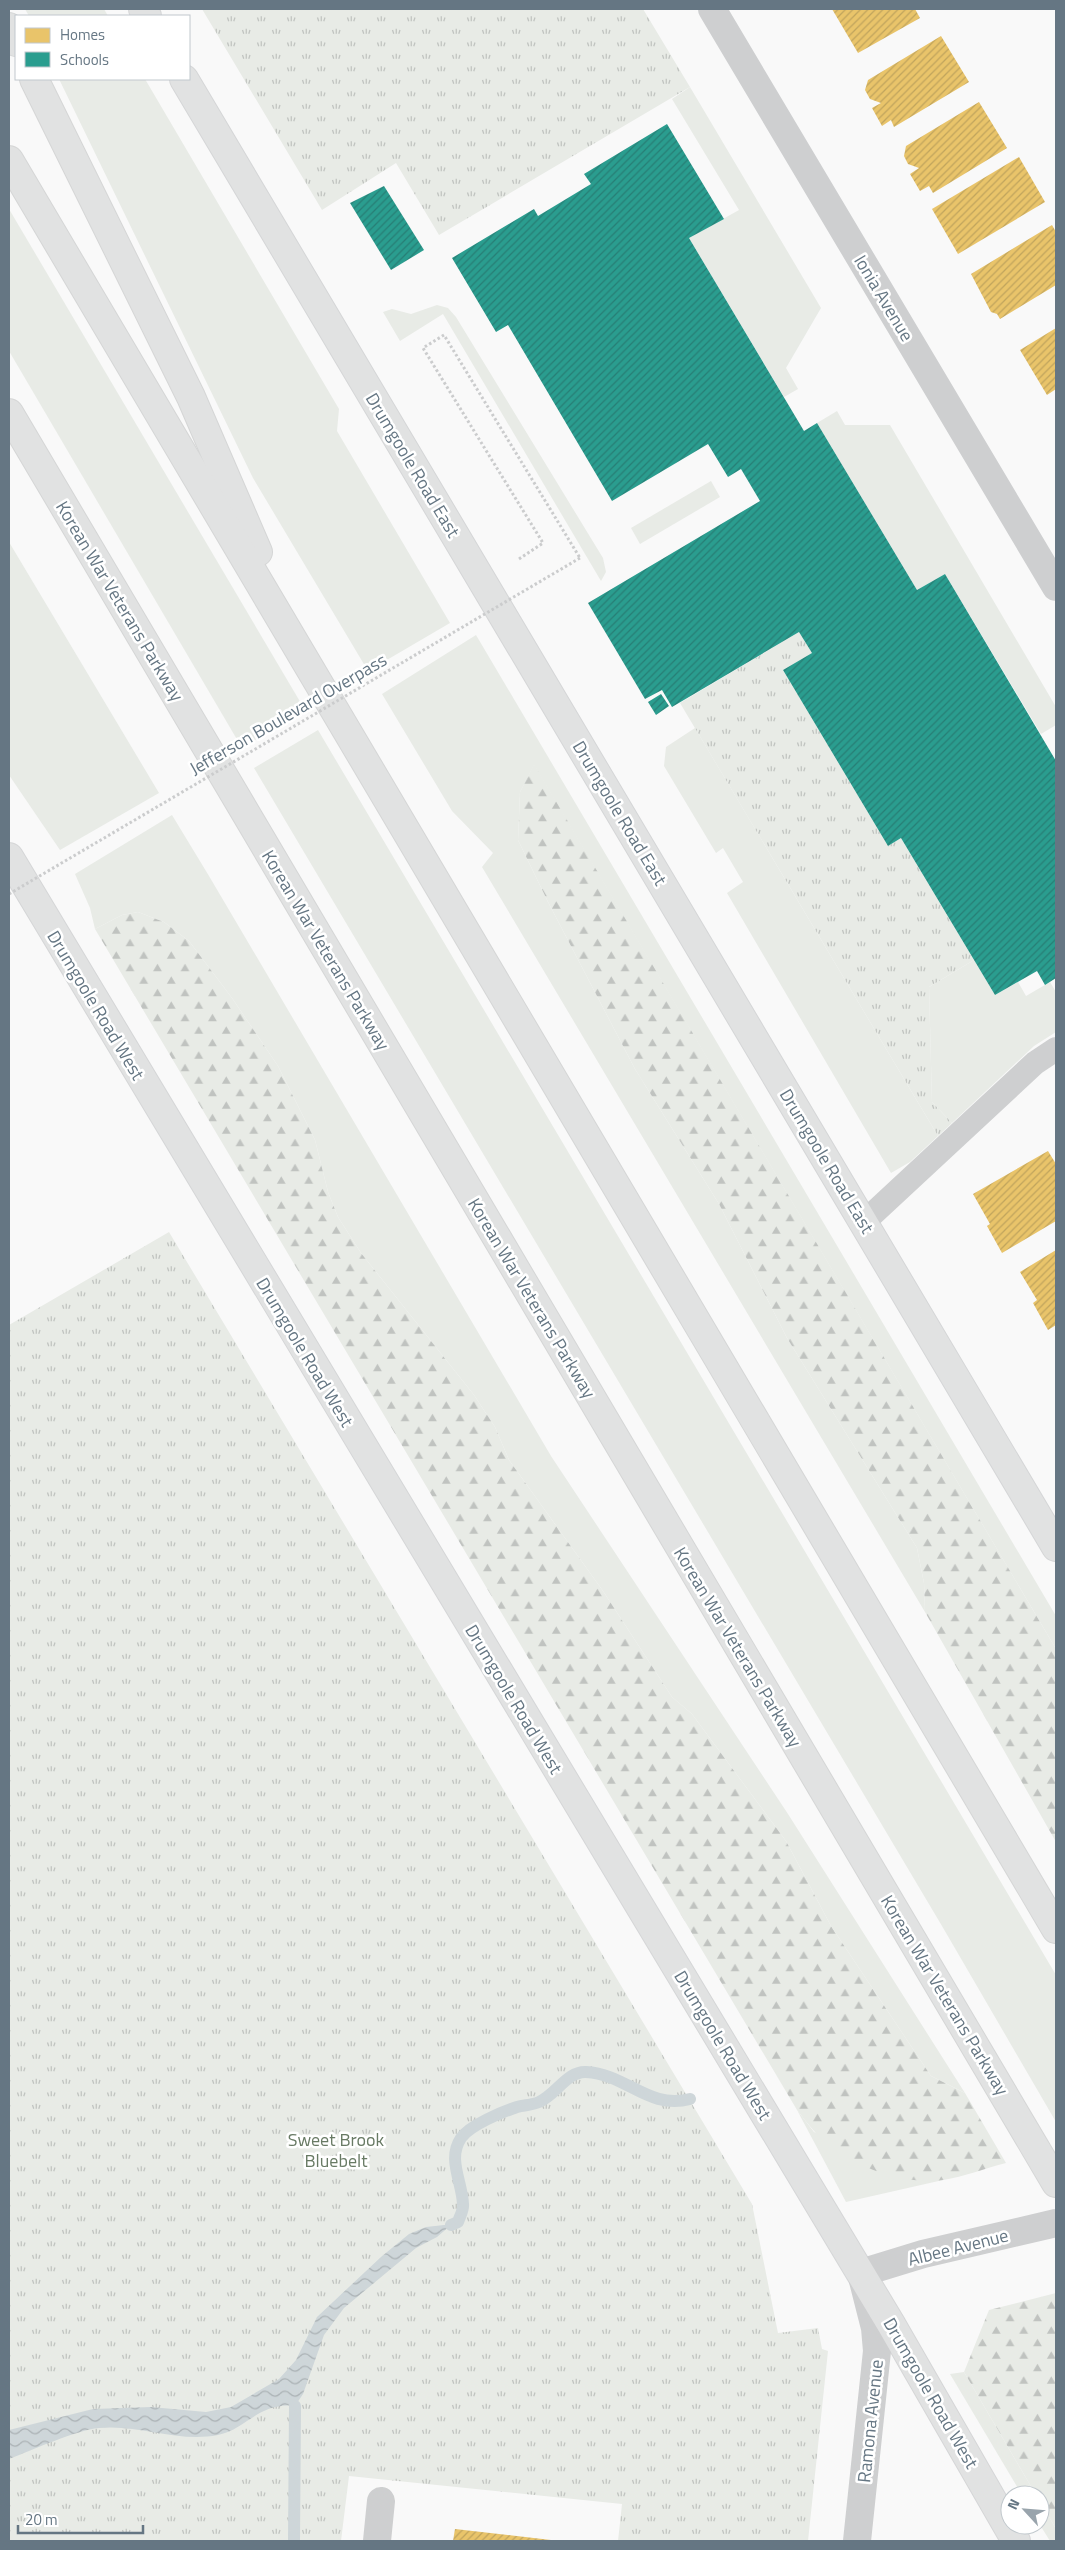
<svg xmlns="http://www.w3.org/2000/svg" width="1065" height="2550" font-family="'Titillium Web',sans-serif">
<defs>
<pattern id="forest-firs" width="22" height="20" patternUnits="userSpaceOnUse" patternTransform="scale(1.25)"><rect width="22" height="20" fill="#e8ebe6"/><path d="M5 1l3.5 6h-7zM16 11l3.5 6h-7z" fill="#c0c3c0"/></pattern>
<pattern id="park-tufts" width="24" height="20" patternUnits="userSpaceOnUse" patternTransform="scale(1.25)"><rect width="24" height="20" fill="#e8ebe6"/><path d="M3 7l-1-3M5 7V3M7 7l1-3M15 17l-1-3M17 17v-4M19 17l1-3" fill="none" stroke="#c0c3c0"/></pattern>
<pattern id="water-waves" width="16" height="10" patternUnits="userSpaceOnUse" patternTransform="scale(1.25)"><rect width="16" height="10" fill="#ced6d9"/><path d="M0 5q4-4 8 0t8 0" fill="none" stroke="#abb2b5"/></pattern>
<pattern id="homes-hatch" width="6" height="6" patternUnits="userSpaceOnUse" patternTransform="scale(1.25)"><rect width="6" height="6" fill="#e9c46a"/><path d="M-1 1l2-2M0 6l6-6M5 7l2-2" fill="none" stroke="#c0a45d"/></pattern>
<pattern id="schools-hatch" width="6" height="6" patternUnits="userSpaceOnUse" patternTransform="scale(1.25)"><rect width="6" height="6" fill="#2a9d8f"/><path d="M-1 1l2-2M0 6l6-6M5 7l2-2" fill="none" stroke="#277e75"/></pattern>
</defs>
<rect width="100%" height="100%" fill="#f9f9f9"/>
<g fill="#e8ebe6">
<path d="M25,9H104L108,16H29Z"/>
<path d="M59,79H145L339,409L337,431L450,623L368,671L253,478Z"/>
<path d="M690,87L821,308L786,368L798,389L784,397L689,238L739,210L672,99Z"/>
<path d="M9,209L305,710L242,748L9,351Z"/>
<path d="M437,305L448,308L456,317L603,558L606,572L601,581L443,314L400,341L383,312L392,309L411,314Z"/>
<path d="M837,411L845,425H890L1056,707V725L1041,734L945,574L917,590L817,423Z"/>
<path d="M711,481L720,497L640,544L631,528Z"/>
<path d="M9,542L159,793L60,850L9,775Z"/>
<path d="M476,635L1056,1616V1649L534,765L520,792L518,840L548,902L635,1069L719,1204L787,1338L917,1548L924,1583L925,1612L482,867L493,853L452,811L382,694Z"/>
<path d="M695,728L938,1136L910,1162L891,1173L727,893L743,882L723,848L716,853L664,766L666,747Z"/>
<path d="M318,730L1056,1975V2122L942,1926L254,768Z"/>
<path d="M172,815L209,876L551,1456L788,1814L965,2093L931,2076L831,1926L786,1841L692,1714L672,1697L603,1591L509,1460L495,1427L474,1395L361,1253L338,1217L328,1192L315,1140L278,1066L232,998L189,941L164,922L138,912L122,915L95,929L90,908L75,874Z"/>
<path d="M974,960L995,995L1018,982L1026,996L1050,982L1056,992V1032L1034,1046L952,1123L932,1102L929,987Z"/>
<path d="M797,2110L814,2132L918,2180H943L846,2202Z"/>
<path d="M964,2372L1036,2495H1022L950,2374Z"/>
<path d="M1040,2501L1056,2529V2541H1050L1040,2525Z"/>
</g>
<g fill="url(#forest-firs)">
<path d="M534,764L1056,1649V1842L925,1612L924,1583L917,1548L787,1338L719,1204L635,1069L548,902L518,840L520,792Z"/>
<path d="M138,912L164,922L189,941L232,998L278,1066L315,1140L328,1192L338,1217L361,1253L474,1395L495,1427L509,1460L603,1591L672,1697L692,1714L786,1841L831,1926L931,2076L965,2093L1006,2163C986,2168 964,2177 943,2180C906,2185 860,2169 831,2147C817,2136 807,2123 797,2110L95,929L122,915Z"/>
<path d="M1056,2293V2529L1040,2501V2495H1036L964,2372L989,2310Z"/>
</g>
<g fill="url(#park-tufts)">
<path d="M202,9H643L690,87L439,235L396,163L322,210Z"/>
<path d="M799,632L812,653L783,670L888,846L901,838L974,960L929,987L932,1102L952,1123L938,1136L680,703Z"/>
<path d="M169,1232L752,2204L778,2333L818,2328L822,2349L828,2351L808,2541H618L622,2504L349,2476L341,2541H9V1325Z"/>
</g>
<path fill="url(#water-waves)" d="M444,2225H451L437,2237L416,2248L344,2308L324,2335L303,2394L295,2406C258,2402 246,2430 218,2435C178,2443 139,2424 99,2428C77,2430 32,2450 9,2459V2430L93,2409L151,2407L206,2412L231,2407L279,2379L296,2360L317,2317L381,2257L409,2234L426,2227Z"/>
<g fill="url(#homes-hatch)">
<path d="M832,9H915L920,18L858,53Z"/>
<path d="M941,36L969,82L894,127L891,120L882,126L872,108L881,103L870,99L865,90L868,80Z"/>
<path d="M979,102L1007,148L933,193L929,186L920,191L910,174L919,168L908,164L904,156L906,146Z"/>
<path d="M1019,157L1045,202L958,254L932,209Z"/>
<path d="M1052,225L1056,232V285L1000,319L997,314L991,312L971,274Z"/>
<path d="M1056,328V389L1047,395L1020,350Z"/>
<path d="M1048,1151L1056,1164V1221L1002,1253L987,1226L990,1224L973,1194Z"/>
<path d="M1056,1250V1325L1048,1330L1033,1303L1037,1300L1020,1272Z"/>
<path d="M455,2529L551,2540V2541H453Z"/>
</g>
<g fill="url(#schools-hatch)">
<path d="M667,124L724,219L689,238L804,431L817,423L917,590L945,574L1056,761V978L1045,985L1037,971L995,995L901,838L888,846L783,670L812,653L799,632L672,707L662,690L645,699L588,603L760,501L741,469L728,477L708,444L612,501L508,325L496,332L452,258L534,209L538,216L591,184L584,174Z"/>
<path d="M384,186L424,250L391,270L350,203Z"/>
<path d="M661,694L669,706L656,715L648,702Z"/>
</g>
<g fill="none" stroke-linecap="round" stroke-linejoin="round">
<g stroke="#ced6d9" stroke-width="12">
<path d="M451,2225L458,2222C460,2216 464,2209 463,2204C462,2181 447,2159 461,2138C470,2125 502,2112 517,2107C524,2105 533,2105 539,2102C556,2095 567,2071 586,2072C627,2074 648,2110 690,2099"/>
<path d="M294,2541L295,2406"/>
</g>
<defs>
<g id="secondary">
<path d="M143,9L147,16"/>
<path d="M184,79L1056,1547"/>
<path d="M9,857L891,2324L1016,2541"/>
</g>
<g id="highway">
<path d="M9,27L16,42"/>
<path d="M34,79L191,397L258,552"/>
<path d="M9,160L1056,1929"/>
<path d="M9,413L1056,2183"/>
</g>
</defs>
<use href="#secondary" stroke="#d5d6d7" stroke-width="30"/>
<use href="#highway" stroke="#d5d6d6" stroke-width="30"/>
<path stroke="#cbcccd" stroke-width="3" stroke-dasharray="2.5 2.5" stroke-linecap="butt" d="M519,559L543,543L423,348L444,335L580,558"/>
<path stroke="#cecfd0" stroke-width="24" d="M864,1222L1035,1063L1056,1049"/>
<g stroke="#cecfd0" stroke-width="28">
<path d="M712,9L1056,587"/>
<path d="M377,2541L381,2501"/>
<path d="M857,2541L877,2351L875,2328L861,2273L923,2254L1056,2223"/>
</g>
<use href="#secondary" stroke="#e1e2e2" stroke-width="28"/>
<use href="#highway" stroke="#e1e2e2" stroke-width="28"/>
<path stroke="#cbcccd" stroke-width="3" stroke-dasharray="2.5 2.5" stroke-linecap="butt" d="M9,894L580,558"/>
</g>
<g text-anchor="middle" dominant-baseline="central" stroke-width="5" stroke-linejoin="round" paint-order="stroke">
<g font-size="18" fill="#657683" stroke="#fff">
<text transform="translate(884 298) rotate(59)">Ionia Avenue</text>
<text transform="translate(413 465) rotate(59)">Drumgoole Road East</text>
<text transform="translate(120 601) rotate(59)">Korean War Veterans Parkway</text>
<text transform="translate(288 714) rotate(-30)">Jefferson Boulevard Overpass</text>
<text transform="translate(620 813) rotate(59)">Drumgoole Road East</text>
<text transform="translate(326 950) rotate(59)">Korean War Veterans Parkway</text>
<text transform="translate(96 1005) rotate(59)">Drumgoole Road West</text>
<text transform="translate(827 1161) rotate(59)">Drumgoole Road East</text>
<text transform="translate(532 1298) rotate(59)">Korean War Veterans Parkway</text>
<text transform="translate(305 1352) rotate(59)">Drumgoole Road West</text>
<text transform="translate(738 1647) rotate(59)">Korean War Veterans Parkway</text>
<text transform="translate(514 1699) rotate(59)">Drumgoole Road West</text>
<text transform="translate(945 1995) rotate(59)">Korean War Veterans Parkway</text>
<text transform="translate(723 2045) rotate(59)">Drumgoole Road West</text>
<text transform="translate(958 2247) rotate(-14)">Albee Avenue</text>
<text transform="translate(931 2393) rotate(60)">Drumgoole Road West</text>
<text transform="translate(870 2421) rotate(-84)">Ramona Avenue</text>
</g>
<g font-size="18" fill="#687a64" stroke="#fff">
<text x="336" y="2139">Sweet Brook<tspan x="336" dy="21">Bluebelt</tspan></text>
</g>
</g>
<rect width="1065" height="2550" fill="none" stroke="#657683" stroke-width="20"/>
<rect x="15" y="15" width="175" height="65" fill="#ffffff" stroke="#c1c8cd"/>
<rect x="25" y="28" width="25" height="15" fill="#e9c46a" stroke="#c1c8cd"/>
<text x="60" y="40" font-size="15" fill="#657683">Homes</text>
<rect x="25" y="52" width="25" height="15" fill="#2a9d8f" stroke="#c1c8cd"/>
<text x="60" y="65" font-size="15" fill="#657683">Schools</text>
<g transform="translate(1025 2510) rotate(296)"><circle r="24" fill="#ffffff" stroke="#c1c8cd"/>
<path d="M0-4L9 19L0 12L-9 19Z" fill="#99a4ac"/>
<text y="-8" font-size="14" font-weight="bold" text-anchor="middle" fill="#657683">N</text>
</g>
<path d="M18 2525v8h125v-8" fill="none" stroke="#657683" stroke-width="2.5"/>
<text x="25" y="2525" font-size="15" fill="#657683" stroke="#ffffff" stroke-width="4" paint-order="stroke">20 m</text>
</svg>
